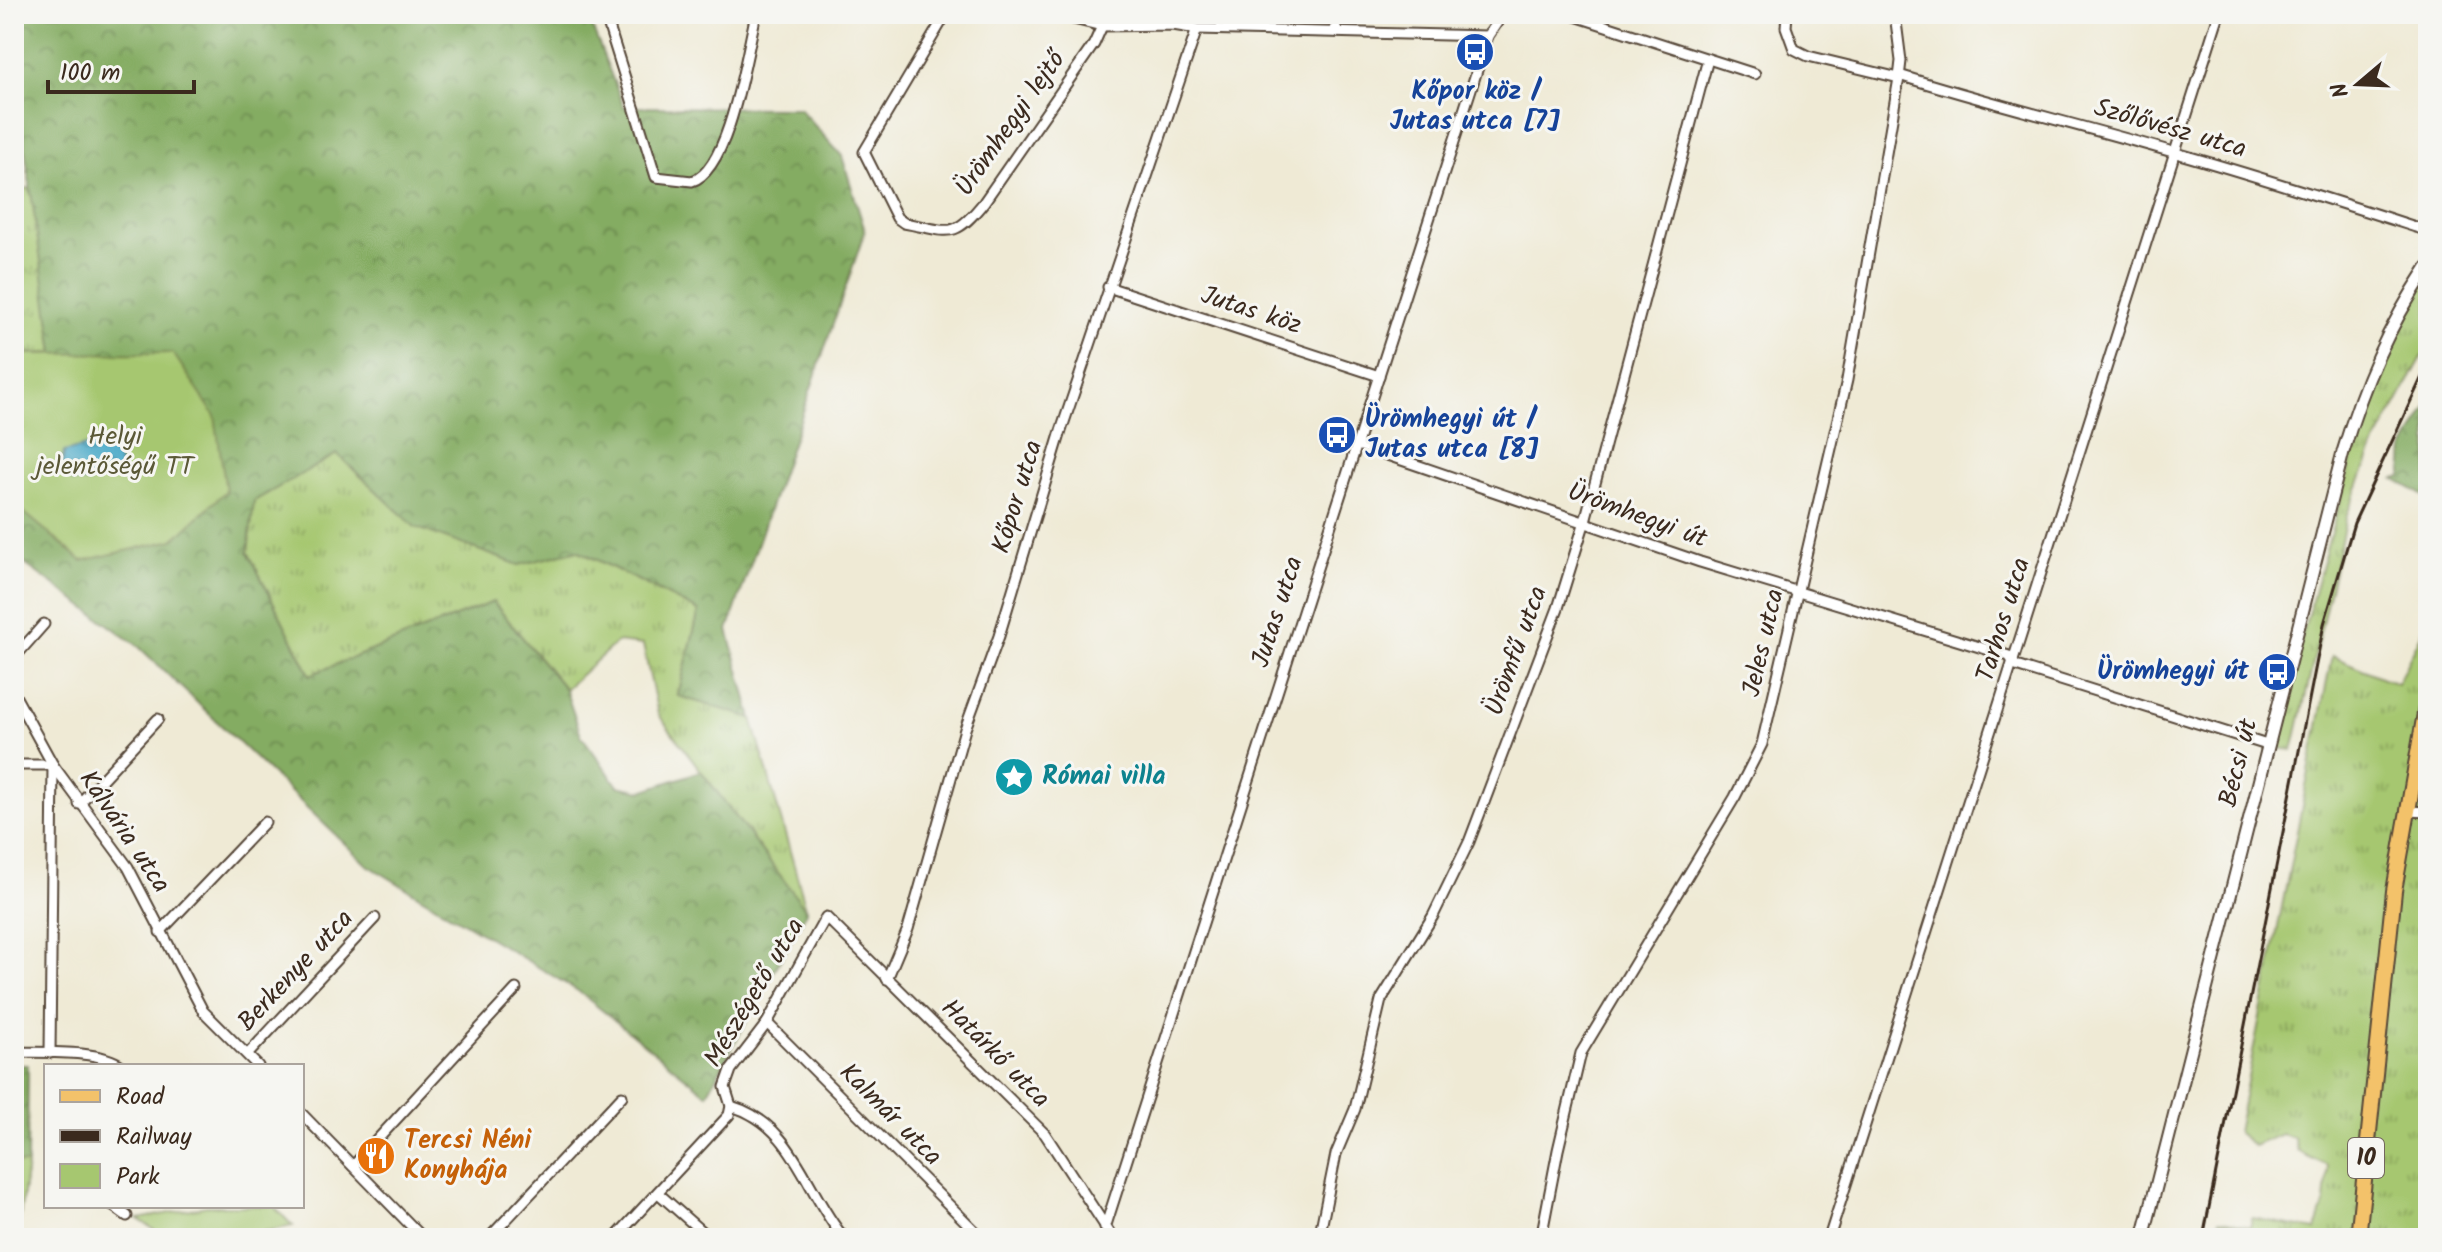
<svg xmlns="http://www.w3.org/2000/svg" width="2442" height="1252" font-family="Kalam,sans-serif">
<defs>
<pattern id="grass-tufts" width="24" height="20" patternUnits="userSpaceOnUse" patternTransform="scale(2)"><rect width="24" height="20" fill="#a6c770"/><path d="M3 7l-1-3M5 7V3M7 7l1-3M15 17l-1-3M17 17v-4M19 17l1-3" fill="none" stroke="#88a25b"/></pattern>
<pattern id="forest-crowns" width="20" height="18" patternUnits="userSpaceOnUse" patternTransform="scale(2)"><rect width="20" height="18" fill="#84ac62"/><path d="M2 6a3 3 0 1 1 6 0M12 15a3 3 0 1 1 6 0" fill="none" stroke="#6d8c50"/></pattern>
<pattern id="water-waves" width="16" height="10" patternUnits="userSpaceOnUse" patternTransform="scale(2)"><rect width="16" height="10" fill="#49a9c8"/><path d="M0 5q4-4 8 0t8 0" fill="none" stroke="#3e8aa2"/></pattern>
</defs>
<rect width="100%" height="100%" fill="#f6f6f2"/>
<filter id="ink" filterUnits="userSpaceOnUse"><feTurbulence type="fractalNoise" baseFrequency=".0125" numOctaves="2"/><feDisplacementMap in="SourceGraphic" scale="16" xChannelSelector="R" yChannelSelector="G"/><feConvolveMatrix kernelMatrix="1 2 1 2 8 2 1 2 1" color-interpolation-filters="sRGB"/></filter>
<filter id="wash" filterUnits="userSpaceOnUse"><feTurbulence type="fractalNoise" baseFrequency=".006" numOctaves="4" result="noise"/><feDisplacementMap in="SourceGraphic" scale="32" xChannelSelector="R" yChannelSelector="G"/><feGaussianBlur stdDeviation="1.8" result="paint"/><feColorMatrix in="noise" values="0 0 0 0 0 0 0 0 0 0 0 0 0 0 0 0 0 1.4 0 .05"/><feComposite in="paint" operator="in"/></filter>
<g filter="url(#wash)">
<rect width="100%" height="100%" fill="#efead5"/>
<g fill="url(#grass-tufts)" stroke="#707847" stroke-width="2">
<path d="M33,188L54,354H14V189Z"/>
<path d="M2428,279V346L2376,442L2347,514L2293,751L2277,747L2297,654L2379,361L2416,291Z"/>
<path d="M337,454L415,527L519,565L577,550L699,611L678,695L752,718L807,911L658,714L643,645L617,642L565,689L493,602L310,675L248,552L254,501Z"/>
<path d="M2428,610V1238H2216L2219,1220L2250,1227L2252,1218L2316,1230L2325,1202L2328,1166L2297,1151L2294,1138L2281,1134L2254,1146L2237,1132L2332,656L2397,684L2423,631Z"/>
</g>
<g fill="url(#forest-crowns)" stroke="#606b40" stroke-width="2">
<path d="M14,14H587L624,107L799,108L842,156L865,231L728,630L752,718L678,696L699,611L578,550L519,565L415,527L337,454L254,501L248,552L310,675L493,602L565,689L581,735L618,786L642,791L701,771L807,911L707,1094L578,991L366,864L138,646L14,556V354L54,353L14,73Z"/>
<path d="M2428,405V498L2395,479L2402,477L2404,449Z"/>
<path d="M14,1065H28L27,1164L17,1238H14Z"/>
</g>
<g fill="#a6c770" stroke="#707847" stroke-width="2">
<path d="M173,353L215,416L226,491L173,540L82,561L14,504V354Z"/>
<path d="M14,1163L27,1164L17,1238H14Z"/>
<path d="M207,1206H273L293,1226L232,1238H167L138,1219Z"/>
</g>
<path fill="url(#water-waves)" stroke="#426a73" stroke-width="2" d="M93,444C111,447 124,456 119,475L88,482L72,481L62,463L64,452Z"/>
</g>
<g filter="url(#ink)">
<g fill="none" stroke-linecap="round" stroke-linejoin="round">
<defs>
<g id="minor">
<path d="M605,14L656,177L692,181C730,170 747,50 756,14"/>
<path d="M946,14L864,152L897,218L904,223C949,231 953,241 984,202L1094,44L1102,26"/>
<path d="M1053,14L1102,26L1173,25L1197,29L1488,36"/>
<path d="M1569,14L1755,74"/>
<path d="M1787,14L1786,27L1794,49L1808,56L1899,78"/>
<path d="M1335,31L1338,14"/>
<path d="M1899,75C1991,104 2084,126 2176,153C2261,177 2344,204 2428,231"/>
<path d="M1108,287L1379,376"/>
<path d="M1355,444L1700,562L2009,656L2016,666L2267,745"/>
<path d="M14,658L44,624"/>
<path d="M14,694L53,765L128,867L203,1011L258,1066"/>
<path d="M14,765H53"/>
<path d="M79,804L158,719"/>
<path d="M2407,811L2428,812"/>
<path d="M160,932L265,822"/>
<path d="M887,979L908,929L965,729L999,636L1061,431L1197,29"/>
<path d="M767,1023L982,1238"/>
<path d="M14,1052C42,1053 99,1049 122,1066"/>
<path d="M50,1053L53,765"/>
<path d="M248,1054L375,918"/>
<path d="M731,1106C795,1125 805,1192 844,1238"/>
<path d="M302,1114L423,1238"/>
<path d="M353,1166L516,989"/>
<path d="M658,1193L709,1238"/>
<path d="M113,1206L127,1216"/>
<path d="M1105,1228L1488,36L1503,14"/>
<path d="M489,1238L622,1096"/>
<path d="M615,1238L729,1115L731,1106L725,1087L731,1070L767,1023L826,917L1045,1134L1113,1238"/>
<path d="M1319,1238L1336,1154L1355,1109L1381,1000L1433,916L1469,842L1558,608L1585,521L1708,59"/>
<path d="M1541,1238L1558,1150L1581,1053L1735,797L1762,744L1847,380L1899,78L1901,61L1895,14"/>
<path d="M1829,1238L2219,14"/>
</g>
<path id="tertiary" d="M2143,1238L2343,452C2364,382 2387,329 2428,267"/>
<path id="primary" d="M2358,1238L2394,891L2428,696"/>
</defs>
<use href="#minor" stroke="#564739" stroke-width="13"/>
<use href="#tertiary" stroke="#564739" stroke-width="15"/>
<use href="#primary" stroke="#564739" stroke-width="18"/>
<use href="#minor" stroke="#fff" stroke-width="9"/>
<use href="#tertiary" stroke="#fff" stroke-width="11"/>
<use href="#primary" stroke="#f3c26a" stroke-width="14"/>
<path stroke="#3b2a1e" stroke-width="3" d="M2203,1238L2324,624L2354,523L2428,364"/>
</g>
</g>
<defs>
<symbol id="bus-disc" viewBox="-11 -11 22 22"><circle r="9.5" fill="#1a4fb4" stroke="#f6f6f2"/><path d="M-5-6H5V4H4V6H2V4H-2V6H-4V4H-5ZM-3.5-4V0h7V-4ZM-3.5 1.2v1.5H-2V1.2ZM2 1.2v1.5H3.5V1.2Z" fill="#fff"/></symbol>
<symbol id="sight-disc" viewBox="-11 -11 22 22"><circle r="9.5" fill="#0f9aa8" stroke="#f6f6f2"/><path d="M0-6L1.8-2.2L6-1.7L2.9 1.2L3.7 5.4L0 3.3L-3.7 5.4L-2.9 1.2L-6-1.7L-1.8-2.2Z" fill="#fff"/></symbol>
<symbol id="restaurant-disc" viewBox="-11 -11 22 22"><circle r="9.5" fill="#e8710a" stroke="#f6f6f2"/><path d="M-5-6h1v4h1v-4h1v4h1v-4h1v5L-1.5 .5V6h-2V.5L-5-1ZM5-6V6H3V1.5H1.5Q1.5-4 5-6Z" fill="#fff"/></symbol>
</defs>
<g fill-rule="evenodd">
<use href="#bus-disc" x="1453" y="30" width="44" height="44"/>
<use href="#bus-disc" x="1315" y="413" width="44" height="44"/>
<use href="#bus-disc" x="2255" y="650" width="44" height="44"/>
<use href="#sight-disc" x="992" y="755" width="44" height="44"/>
<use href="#restaurant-disc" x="354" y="1134" width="44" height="44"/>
</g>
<g text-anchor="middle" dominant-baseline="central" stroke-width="6" stroke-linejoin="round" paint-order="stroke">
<rect fill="#f6f6f2" stroke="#73675e" stroke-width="2" x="2348" y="1138" width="36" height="40" rx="6"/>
<g font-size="24" font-weight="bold" fill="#3b2a1e">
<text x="2366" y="1158">10</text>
</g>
<g font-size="26" font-weight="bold" fill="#164399" stroke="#f6f6f2">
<text x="1475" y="92">Kőpor köz /<tspan x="1475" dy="30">Jutas utca [7]</tspan></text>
<text x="1365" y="420" text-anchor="start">Ürömhegyi út /<tspan x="1365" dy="30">Jutas utca [8]</tspan></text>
<text x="2249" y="672" text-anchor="end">Ürömhegyi út</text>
</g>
<g font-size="26" fill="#3b2a1e" stroke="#f6f6f2">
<text transform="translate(1011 124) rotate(-55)">Ürömhegyi lejtő</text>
<text transform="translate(2170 129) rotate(16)">Szőlővész utca</text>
<text transform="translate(1251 311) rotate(18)">Jutas köz</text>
<text transform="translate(1018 497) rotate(-73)">Kőpor utca</text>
<text transform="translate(1637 516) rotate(20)">Ürömhegyi út</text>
<text transform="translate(1278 612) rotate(-72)">Jutas utca</text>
<text transform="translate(2004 620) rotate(-73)">Tarhos utca</text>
<text transform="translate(1764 643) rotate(-77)">Jeles utca</text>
<text transform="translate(1517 651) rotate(-70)">Ürömfű utca</text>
<text transform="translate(2239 763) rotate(-76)">Bécsi út</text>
<text transform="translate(124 832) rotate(56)">Kálvária utca</text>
<text transform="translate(296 971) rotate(-47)">Berkenye utca</text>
<text transform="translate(755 993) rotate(-59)">Mészégető utca</text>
<text transform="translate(995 1054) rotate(45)">Határkő utca</text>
<text transform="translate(890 1115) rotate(45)">Kalmár utca</text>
</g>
<g font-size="26" fill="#5b5937" stroke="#f6f6f2">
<text x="115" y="437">Helyi<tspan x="115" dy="30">jelentőségű TT</tspan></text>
</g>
<g font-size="26" font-weight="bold" fill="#0d838f" stroke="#f6f6f2" text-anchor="start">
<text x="1042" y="777">Római villa</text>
</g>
<g font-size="26" font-weight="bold" fill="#c56008" stroke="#f6f6f2" text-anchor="start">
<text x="404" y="1141">Tercsi Néni<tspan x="404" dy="30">Konyhája</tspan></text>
</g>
</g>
<rect width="2442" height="1252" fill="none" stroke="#f6f6f2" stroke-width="48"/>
<rect x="44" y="1064" width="260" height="144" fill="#f6f6f2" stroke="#aba49d" stroke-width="2"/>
<rect x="60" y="1090" width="40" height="12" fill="#f3c26a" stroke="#aba49d" stroke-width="2"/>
<text x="116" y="1104" font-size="24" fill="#3b2a1e">Road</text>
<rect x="60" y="1130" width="40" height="12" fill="#3b2a1e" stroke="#aba49d" stroke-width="2"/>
<text x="116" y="1144" font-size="24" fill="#3b2a1e">Railway</text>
<rect x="60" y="1164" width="40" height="24" fill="#a6c770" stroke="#aba49d" stroke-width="2"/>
<text x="116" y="1184" font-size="24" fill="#3b2a1e">Park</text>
<g transform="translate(2358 84) rotate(251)" stroke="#f6f6f2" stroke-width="6" paint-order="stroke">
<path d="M0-6L14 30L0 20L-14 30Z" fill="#3b2a1e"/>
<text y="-12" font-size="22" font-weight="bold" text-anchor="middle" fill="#3b2a1e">N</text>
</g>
<path d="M48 80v12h146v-12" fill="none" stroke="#3b2a1e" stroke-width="4"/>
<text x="60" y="80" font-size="24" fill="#3b2a1e" stroke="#f6f6f2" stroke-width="6" paint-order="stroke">100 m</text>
</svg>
